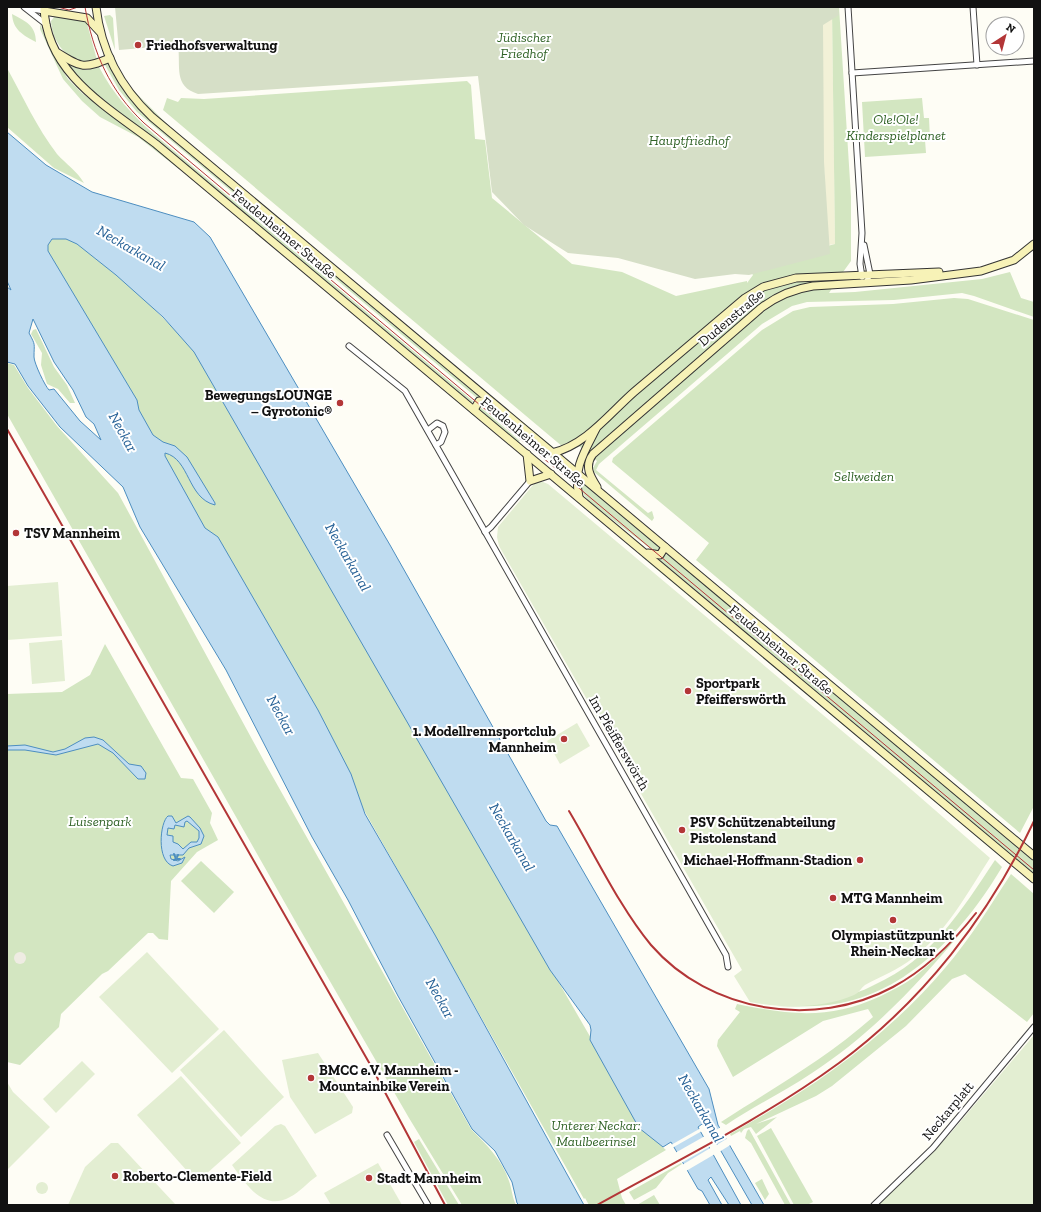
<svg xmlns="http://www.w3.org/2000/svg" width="1041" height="1212" font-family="'Zilla Slab',serif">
<rect width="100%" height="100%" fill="#fefdf5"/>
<path fill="#f2f1d7" d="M832,11L835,244L828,245L823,148L821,16Z"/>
<g fill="#d3e6c1">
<path d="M839,7L851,197V261L838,279H859L837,281L829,293L855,292L982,279L1010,272L1021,298L1034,302V317L974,296L962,293L894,300L807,302L792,306L762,324L599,464L596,470L648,513L652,511L654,518L652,521L594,472L593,468L597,461L573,441L563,447L163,110L167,98L178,102L181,98L204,99L467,81L471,85L475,139L485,140L492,198L572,264L622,272L676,296L747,281V283L753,275L747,267L835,244L832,11Z"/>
<path d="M12,14C25,21 36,25 36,42C23,35 13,30 12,14Z"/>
<path d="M110,15L113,18L115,50L104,16Z"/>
<path d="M55,16L86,20L97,60C72,69 52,44 51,21Z"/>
<path d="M40,24L54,57L68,79L83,94L145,140L180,167L179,169L138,137L100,117L82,101L63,79L40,29Z"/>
<path d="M65,62L86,70L99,67C113,94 132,115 155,135L473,401L472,403L159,142L90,90L81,83Z"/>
<path d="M109,63L125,92L153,123L480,397L477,398L137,112L119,90L105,65Z"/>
<path d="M7,68C23,97 37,128 57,154C66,164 77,171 84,183L54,168L7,127Z"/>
<path d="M131,88L169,126L431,346L158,118Z"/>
<path d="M922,98L924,118H929L930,139L925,140L926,153L865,157L862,102Z"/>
<path d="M55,235L70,238L135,290L192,347L644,1130L666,1150L617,1179L622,1198L626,1205H589L585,1198L584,1199L47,250V245Z"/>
<path d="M954,298L968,299L1034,320V806L1020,833L696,560L709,543L612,462L613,458L762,330L793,311L810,307L893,304Z"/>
<path d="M36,329L54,367L67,385L75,403H70L58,389L47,384L41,365L42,353L31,334L33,330Z"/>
<path d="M437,352L553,447L552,448Z"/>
<path d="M7,363L14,365L28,388L57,426L118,493L265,763L471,1129C486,1144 503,1161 509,1181C512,1189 512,1197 516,1205H462L409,1118L298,926L7,414Z"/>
<path d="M478,405L520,441L518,442L477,408Z"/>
<path d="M580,481L659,547L660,550L655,552L592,504L584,495Z"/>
<path d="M668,553L1034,860V874L660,560Z"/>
<path d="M643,555L1003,857L1002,858L642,557Z"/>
<path d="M105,644L181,778L193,779L212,813L210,823L218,840L197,852L171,881L168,940L159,939L153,933H148L108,971L102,974L61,1014L59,1027L20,1065L7,1062V694L62,692L90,675Z"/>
<path d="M995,860L1002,867C967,926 913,989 841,1003C820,1007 798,1007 777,1006C803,1002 830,1000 855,993C862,991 868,988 874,985C932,959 961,911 995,860Z"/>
<path d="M201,861L234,892L214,913L181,881Z"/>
<path d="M1011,874L1034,894V1013L1027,1022L965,974L952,979L906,1026L832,1086L816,1096L756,1124L777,1117L756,1134L751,1127L744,1129L741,1133L740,1131L731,1136L730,1134C811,1089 884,1040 945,968C970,939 990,906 1011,874Z"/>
<path d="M964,929C919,983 872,1034 812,1073C784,1092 754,1106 726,1125L721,1122C775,1087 824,1060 873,1017L868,1009L823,1021L733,1077L717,1046L718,1040L740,1012L735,1009L737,1004C791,1015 829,1020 881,996C892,990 903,985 913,978C932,963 948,946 964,929Z"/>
<path d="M771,1128L813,1202L807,1205H794L757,1136Z"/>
<path d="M749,1129L791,1205H785L751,1143L745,1138L747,1131Z"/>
<path d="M419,1139L459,1205H448L414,1142Z"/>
<path d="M681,1163L682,1164L668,1173L656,1188L634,1200L629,1192Z"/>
<path d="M762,1179L769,1194L765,1200L755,1183Z"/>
<path d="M654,1195L660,1205H637Z"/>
</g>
<path fill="#d6dfc7" d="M115,7H838L839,15L823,25L824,162L830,254L749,275L735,274L695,279L618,258L568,253L524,225L492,192L478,76L198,94C173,86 181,67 178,45L119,50Z"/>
<g fill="#e3eed2">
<path d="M537,482H543L548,484L897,777L990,858C968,892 946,933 913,958C898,970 881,976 865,985C861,988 859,993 854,995C822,1009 783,1008 750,1002L734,976L742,970L499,546L497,537L498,527L533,485Z"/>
<path d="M58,582L62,636L7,640V586Z"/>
<path d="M62,640L65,681L32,684L29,643Z"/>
<path d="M577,723L590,746L560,764L547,741Z"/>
<path d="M147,952L219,1029L172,1073L99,997Z"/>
<path d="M224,1030L284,1097L241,1137L180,1070Z"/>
<path d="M1034,1035V1205H878L949,1135Z"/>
<path d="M318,1053L353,1107L352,1113L315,1134L290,1097L282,1060Z"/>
<path d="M82,1061L95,1074L56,1113L43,1099Z"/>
<path d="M181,1076L241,1143L197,1182L137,1115Z"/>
<path d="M7,1082L13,1092L50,1127L7,1170Z"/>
<path d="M281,1124L285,1126L317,1176C308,1182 300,1192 290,1197C263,1212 246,1184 232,1165L275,1126Z"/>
<path d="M111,1143H118L176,1205H68L85,1167Z"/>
<path d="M378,1163L402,1205H331L324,1193Z"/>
<circle cx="42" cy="1188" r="6"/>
</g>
<circle fill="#efece3" cx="20" cy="958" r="6"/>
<g fill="#bfdcf0" stroke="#4d8ec0" fill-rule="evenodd">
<path d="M7,132L46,165L92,192L194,222L210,237L390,545L546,821L550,825L557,826L709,1089L718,1125L764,1205H752L710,1132L702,1124L698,1127L741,1205H729L711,1177L708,1180L722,1205H710L702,1191L698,1189L671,1142L663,1147L639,1128L590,1040L591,1030L590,1025L550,970L194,352L163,317L116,275L77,244L66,239H52L48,245V251L137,400L139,410L153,435L163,442L175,446L187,457L215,503V505C187,498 190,459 165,453V456L205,528L218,537L318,710L351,774L365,814L435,935L584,1205H519L517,1203L512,1182L495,1151L472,1129L398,996L348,900L312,837L226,670L140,527L123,487L60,427L28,386L15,364L7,362V287L11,290L7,281ZM33,319L54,362L73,390L86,417L94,424L101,440L80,421L54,389L49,390C45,386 34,363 34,357C34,343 36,346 29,333Z"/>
<path d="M94,737L103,740L129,764L141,766L146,773L145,779H138L113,753L98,744L56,755L25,750H7V746L25,745L53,752L65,749L85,738Z"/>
<path d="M168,816H172L176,823L188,816L190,817L200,828L204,836L201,844L189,848L183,855H170L171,859L178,861L185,857L182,863L173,866C156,861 160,822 168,816ZM187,821L199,831V838L197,842H191L183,849L178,844L173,842V836L167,835L168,828L174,829L175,825L184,827L185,822Z"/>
</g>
<g fill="#fefdf5">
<path d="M721,1127L727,1137L714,1144L709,1134Z"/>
<path d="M701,1128L702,1131L672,1148L671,1145Z"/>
<path d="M705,1136L711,1146L681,1163L675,1153Z"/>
<path d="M728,1138L732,1144L719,1152L715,1146Z"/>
<path d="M712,1147L715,1154L686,1171L682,1165Z"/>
</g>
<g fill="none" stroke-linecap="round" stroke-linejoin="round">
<g stroke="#4d8ec0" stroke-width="2">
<path d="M174,854L176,859L174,860"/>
<path d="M177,857L178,855"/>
<path d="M177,859H180"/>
</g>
<defs>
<g id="street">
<path d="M24,7L47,25"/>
<path d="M848,7L862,233L860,264L862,277"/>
<path d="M973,7L977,65"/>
<path d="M26,8L44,11"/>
<path d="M852,73L1034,61"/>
<path d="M864,245L870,274L866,283"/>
<path d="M349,346L405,391L726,955L728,967"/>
<path d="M428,430L437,423L443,426L445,432L441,442L436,445"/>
<path d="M485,532L491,527L530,481"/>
<path d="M387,1135L428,1205"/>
<path d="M874,1205L933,1148L1034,1027"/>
</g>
<g id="secondary">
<path d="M44,7C46,74 109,108 156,144L1034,879"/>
<path d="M96,7C101,50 121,88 152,117L1034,856"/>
<path d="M44,11L87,18L100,32"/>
<path d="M58,53C82,68 84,69 110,58"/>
<path d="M474,410L479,401L492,403"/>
<path d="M552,453C586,445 609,414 634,392C671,361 708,329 745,298L763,287L796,278L939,272"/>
<path d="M527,454L530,481L551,474"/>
<path d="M597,487C590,476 584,466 593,454L761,308C777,296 793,289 813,286L911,280L981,271L1014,260L1034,244"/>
<path d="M579,497C573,469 583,454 596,429"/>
<path d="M648,553L660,555L665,547"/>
</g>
</defs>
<use href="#street" stroke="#444" stroke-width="7"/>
<use href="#secondary" stroke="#333" stroke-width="9"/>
<use href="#street" stroke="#fff" stroke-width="5"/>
<use href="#secondary" stroke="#f7f2b7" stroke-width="7"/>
<g stroke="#b33637" stroke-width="1">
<path d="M58,7L69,10L78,7"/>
<path d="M85,7C93,53 110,91 144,123L1034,870"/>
</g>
<g stroke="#b33637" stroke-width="2">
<path d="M7,429L371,1066L445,1205"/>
<path d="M569,811C594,853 620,908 651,945C710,1013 815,1029 893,987C925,970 954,941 976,913"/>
<path d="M597,1205C678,1160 764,1118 839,1063C923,1001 989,916 1034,821"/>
</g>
</g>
<g fill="#b33637" stroke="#fff" stroke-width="1.5">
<circle cx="138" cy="45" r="4"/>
<circle cx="340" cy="403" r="4"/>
<circle cx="16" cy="533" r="4"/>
<circle cx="688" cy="691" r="4"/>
<circle cx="564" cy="739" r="4"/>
<circle cx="682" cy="830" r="4"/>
<circle cx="860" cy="860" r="4"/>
<circle cx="833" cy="898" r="4"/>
<circle cx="893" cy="920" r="4"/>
<circle cx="311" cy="1078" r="4"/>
<circle cx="115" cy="1176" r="4"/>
<circle cx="369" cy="1178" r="4"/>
</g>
<g text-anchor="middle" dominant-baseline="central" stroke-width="4" stroke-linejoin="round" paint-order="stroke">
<g font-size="14" font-style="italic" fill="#316327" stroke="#fff">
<text x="524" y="37">Jüdischer<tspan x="524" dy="16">Friedhof</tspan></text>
<text x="896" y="119">Ole!Ole!<tspan x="896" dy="16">Kinderspielplanet</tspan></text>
<text x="689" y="140">Hauptfriedhof</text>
<text x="864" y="476">Sellweiden</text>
<text x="100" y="821">Luisenpark</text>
<text x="596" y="1125">Unterer Neckar:<tspan x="596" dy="16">Maulbeerinsel</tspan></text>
</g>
<g font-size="14" font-weight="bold" fill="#111" stroke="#fff" text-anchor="start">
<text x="146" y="45">Friedhofsverwaltung</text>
<text x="332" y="395" text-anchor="end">BewegungsLOUNGE<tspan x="332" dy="16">– Gyrotonic®</tspan></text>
<text x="24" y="533">TSV Mannheim</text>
<text x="696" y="683">Sportpark<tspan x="696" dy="16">Pfeifferswörth</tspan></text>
<text x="556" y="731" text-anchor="end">1. Modellrennsportclub<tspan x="556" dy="16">Mannheim</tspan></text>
<text x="690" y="822">PSV Schützenabteilung<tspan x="690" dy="16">Pistolenstand</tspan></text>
<text x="852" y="860" text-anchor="end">Michael-Hoffmann-Stadion</text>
<text x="841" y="898">MTG Mannheim</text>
<text x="893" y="935" text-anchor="middle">Olympiastützpunkt<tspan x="893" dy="16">Rhein-Neckar</tspan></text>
<text x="319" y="1070">BMCC e.V. Mannheim -<tspan x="319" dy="16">Mountainbike Verein</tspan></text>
<text x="123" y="1176">Roberto-Clemente-Field</text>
<text x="377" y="1178">Stadt Mannheim</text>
</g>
<g font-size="14" fill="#111" stroke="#fff">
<text transform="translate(284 234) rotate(40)">Feudenheimer Straße</text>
<text transform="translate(731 318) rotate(-40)">Dudenstraße</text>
<text transform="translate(533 442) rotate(40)">Feudenheimer Straße</text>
<text transform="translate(781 650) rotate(40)">Feudenheimer Straße</text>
<text transform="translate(619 743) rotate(60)">Im Pfeifferswörth</text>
<text transform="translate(948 1111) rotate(-50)">Neckarplatt</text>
</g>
<g font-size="15" font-style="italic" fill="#266196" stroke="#fff">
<text transform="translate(131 248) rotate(30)">Neckarkanal</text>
<text transform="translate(123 432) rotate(61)">Neckar</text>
<text transform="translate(348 557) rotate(60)">Neckarkanal</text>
<text transform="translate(281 715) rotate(61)">Neckar</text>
<text transform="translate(512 837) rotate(60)">Neckarkanal</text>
<text transform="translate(440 998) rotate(61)">Neckar</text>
<text transform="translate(701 1108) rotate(60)">Neckarkanal</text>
</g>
</g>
<rect width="1041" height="1212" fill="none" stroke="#111111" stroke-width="16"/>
<g transform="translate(1005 36) rotate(36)"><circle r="19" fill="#ffffff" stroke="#a0a0a0"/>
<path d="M0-3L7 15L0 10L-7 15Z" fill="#b33637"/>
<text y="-6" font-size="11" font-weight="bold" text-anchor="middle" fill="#111111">N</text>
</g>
</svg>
